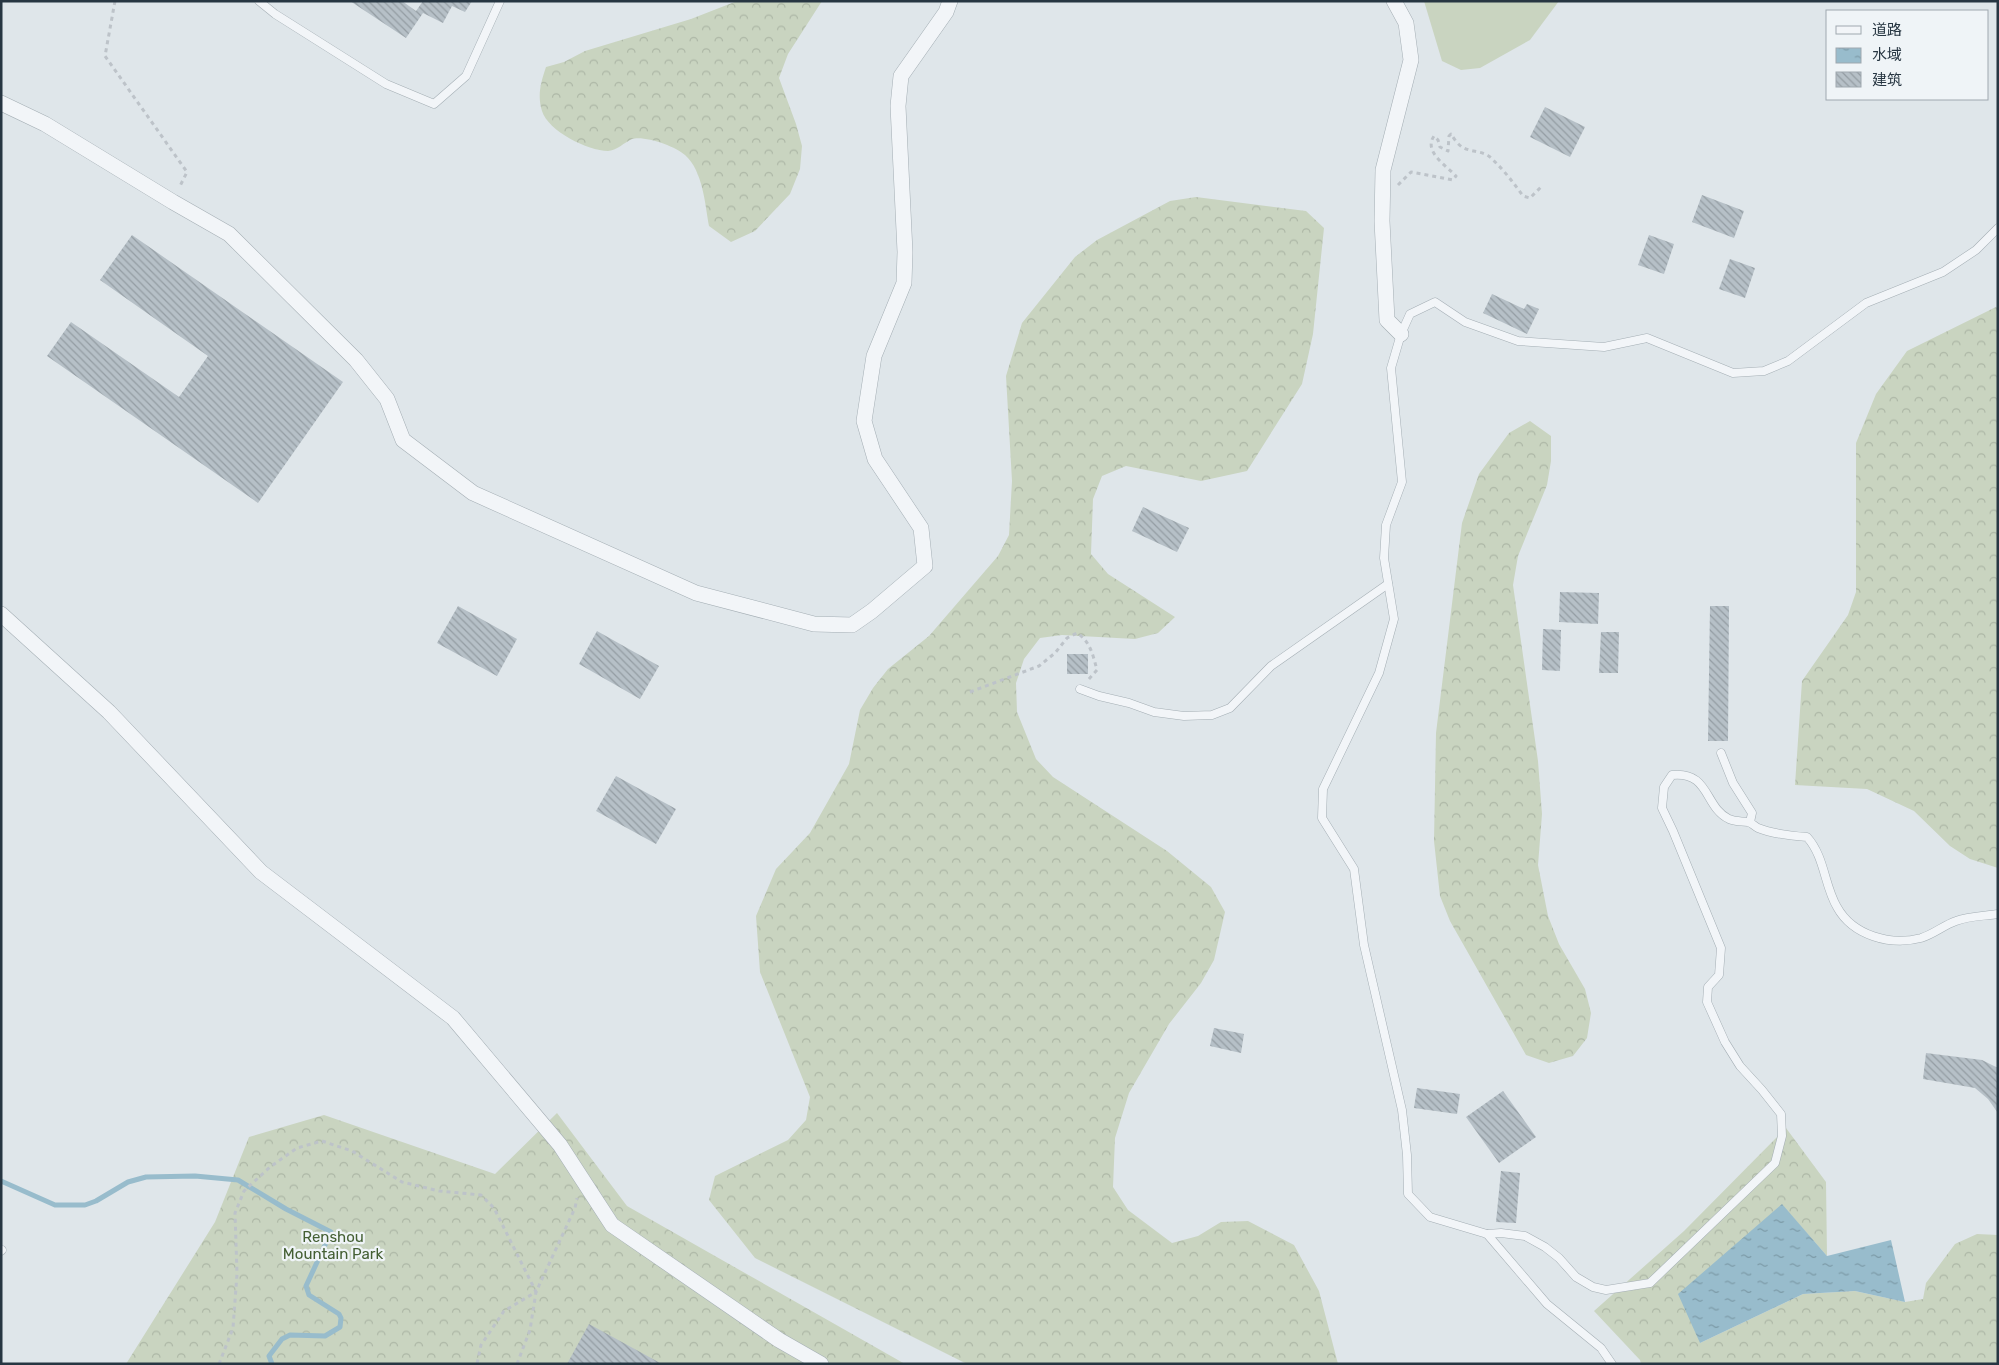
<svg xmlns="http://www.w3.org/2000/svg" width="1999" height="1365" font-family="Rubik,'Noto Sans SC',sans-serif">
<defs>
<pattern id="forest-crowns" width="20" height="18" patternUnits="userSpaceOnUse" patternTransform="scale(1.25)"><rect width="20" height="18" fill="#c9d4c0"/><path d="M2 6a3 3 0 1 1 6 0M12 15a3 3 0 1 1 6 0" fill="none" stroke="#adb7a6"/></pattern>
<pattern id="water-ripples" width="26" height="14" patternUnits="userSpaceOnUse" patternTransform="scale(1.25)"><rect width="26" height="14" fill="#98bccc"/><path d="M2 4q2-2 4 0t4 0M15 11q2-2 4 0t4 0" fill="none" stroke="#7c9aa7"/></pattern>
<pattern id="building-back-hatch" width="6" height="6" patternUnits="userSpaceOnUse" patternTransform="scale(1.25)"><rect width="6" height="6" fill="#b6c0c7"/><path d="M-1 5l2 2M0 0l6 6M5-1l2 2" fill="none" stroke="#949da3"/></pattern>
</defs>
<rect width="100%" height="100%" fill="#dfe6ea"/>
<path fill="#c9d4c0" d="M1424,1H1559L1530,40L1480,68L1461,70L1442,61Z"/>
<g fill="url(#forest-crowns)">
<path d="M737,1H822L788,54L779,78L796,124L802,146L800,169L790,194L755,231L731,242L709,226C705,204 703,171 685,155C676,146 643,135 632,139C625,142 616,151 608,151C588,151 548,131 542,111C537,95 541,82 546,67L564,62L585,51L691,19Z"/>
<path d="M1196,197L1306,211L1324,228L1313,334L1302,384L1247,471L1201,481L1126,466L1102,476L1093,499L1091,554L1108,574L1175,617L1158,633L1135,639L1062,635L1040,638L1024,659L1016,683L1017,712L1036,759L1053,777L1167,851L1211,887L1225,912L1214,960L1201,983L1169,1024L1129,1093L1115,1138L1113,1187L1128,1210L1172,1243L1198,1236L1221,1222L1248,1221L1294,1245L1319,1291L1338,1364H967L755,1258L709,1200L715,1176L788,1140L806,1120L810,1097L760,972L756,916L776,869L810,833L849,764L860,710L873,688L888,669L929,636L998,556L1009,535L1012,481L1006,376L1022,323L1075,257L1097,240L1170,201Z"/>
<path d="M1998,306V868L1970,859L1950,846L1914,811L1867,789L1795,785L1802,681L1848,615L1856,592V443L1876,394L1907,351Z"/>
<path d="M1530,421L1551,436V461L1547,485L1518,556L1513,585L1538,761L1542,814L1538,865L1548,916L1559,944L1585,989L1591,1013L1587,1038L1573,1056L1549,1063L1526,1055L1450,921L1440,896L1434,841L1436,733L1462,523L1479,474L1509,433Z"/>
<path d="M557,1113L627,1206L905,1364H126L215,1222L249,1137L324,1115L495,1174Z"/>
<path d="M1786,1128L1826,1182L1827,1256L1782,1205L1700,1343L1803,1294L1855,1291L1905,1302L1923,1299L1926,1283L1955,1244L1977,1234L1998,1235V1364H1641L1640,1360L1594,1311L1684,1231Z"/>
</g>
<path fill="url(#water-ripples)" d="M1782,1204L1827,1256L1891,1240L1905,1302L1855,1291L1803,1294L1700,1343L1678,1294Z"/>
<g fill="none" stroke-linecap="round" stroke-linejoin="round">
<path stroke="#98bccc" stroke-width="5" d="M1,1181L55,1205H85L96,1201L128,1182L146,1177L195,1176L238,1180L286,1209L331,1232L306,1286L309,1295L339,1314L341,1318L340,1327L325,1336L290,1335L282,1339L269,1356L272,1364"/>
</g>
<g fill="url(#building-back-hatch)">
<path d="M350,1H402L416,11L423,1H472L465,12L452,6L443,23L423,13L406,38Z"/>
<path d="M1545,107L1585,127L1570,157L1530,137Z"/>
<path d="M1702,195L1744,211L1734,238L1692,222Z"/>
<path d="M132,235L343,382L258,503L47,356L71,322L179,397L208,356L100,280Z"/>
<path d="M1649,235L1674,244L1664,274L1638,265Z"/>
<path d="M1730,259L1755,268L1745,298L1719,289Z"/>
<path d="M1492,294L1524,309L1527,304L1539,309L1527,334L1483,313Z"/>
<path d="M1143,507L1189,528L1177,552L1132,531Z"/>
<path d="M1560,592L1599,593L1598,624L1559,622Z"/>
<path d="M458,606L517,639L497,676L437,643Z"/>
<path d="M1710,606H1729L1728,741H1708Z"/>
<path d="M1543,629L1561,630L1560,671L1542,670Z"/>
<path d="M597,631L659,666L640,699L579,664Z"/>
<path d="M1601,632H1619L1618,673H1599Z"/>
<rect x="1067" y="654" width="21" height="20"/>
<path d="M616,776L676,809L656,844L596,811Z"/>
<path d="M1214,1028L1244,1034L1241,1053L1210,1046Z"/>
<path d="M1926,1053L1982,1060L1998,1068V1113L1988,1099L1975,1088L1923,1079Z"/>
<path d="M1417,1088L1460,1094L1457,1114L1414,1108Z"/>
<path d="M1503,1091L1536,1137L1499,1163L1466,1117Z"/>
<path d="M1501,1171L1520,1173L1516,1223L1496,1222Z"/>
<path d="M589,1324L662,1364H567Z"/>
</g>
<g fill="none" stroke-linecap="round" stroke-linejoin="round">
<defs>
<g id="lane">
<path d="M259,1L275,14L386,84L434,104L466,76L500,1"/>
<path d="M1080,689L1099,696L1129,703L1154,712L1184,716L1212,715L1230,708L1271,666L1388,584"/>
<path d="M1721,753L1733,783L1752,813L1750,822"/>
<path d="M1487,1234L1501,1233L1525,1236L1545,1247L1559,1258L1576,1277L1593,1287L1606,1290L1650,1283L1775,1163L1782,1136L1781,1114L1762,1090L1740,1066L1725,1042L1707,1002L1708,987L1719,975L1721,948L1673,831L1662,808L1664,787L1672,775C1710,771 1704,807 1729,819C1736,822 1741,821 1748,822C1752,823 1754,826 1758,828C1770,833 1793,836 1807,837C1825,857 1824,885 1837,907C1853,936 1891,946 1921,938C1934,934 1944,925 1956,921C1969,916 1984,916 1998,914"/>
<path d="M1,1251L2,1250"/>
<path d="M1612,1364L1601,1348L1547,1304L1487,1234L1430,1217L1408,1194L1407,1155L1402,1110L1364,945L1354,869L1322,818L1323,789L1379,673L1394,619L1384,558L1386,525L1402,482L1391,368L1401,334L1410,314L1435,302L1465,322L1518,341L1604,347L1647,338L1733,373L1764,371L1788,361L1866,303L1943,272L1976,250L1998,228"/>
</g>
<g id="street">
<path d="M1394,1L1406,23L1411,60L1383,170L1382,221L1387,320L1401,334"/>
<path d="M1,103L45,124L173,202L229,234L356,360L387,399L403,440L473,493L696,593L814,624L852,625L872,611L925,566L921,528L875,459L864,421L874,356L904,283L905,252L898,106L901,76L946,12L950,1"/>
<path d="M1,614L109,712L261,872L453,1018L560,1145L612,1225L779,1340L821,1364"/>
</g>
</defs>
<use href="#lane" stroke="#a4aeb4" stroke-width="9"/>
<use href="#street" stroke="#a4aeb4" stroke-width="16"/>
<g stroke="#bdc3c9" stroke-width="3" stroke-dasharray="4 4" stroke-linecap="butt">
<path d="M115,1L105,56L187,172L179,188"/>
<path d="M1398,185L1411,172L1453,180L1456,176C1447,166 1423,152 1434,136L1438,140L1440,147L1448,151L1449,136L1451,134C1454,139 1459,146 1464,148C1472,152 1483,151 1490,157C1503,169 1513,182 1523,196L1530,198L1542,186"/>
<path d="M970,692L1039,666L1055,653L1067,638L1077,633C1090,641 1093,655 1097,670L1088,680"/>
<path d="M219,1364L233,1328L237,1274L235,1213L244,1191L270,1167L297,1148L322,1141L352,1151L402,1182L439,1191L481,1195L494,1208L536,1292L504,1311L481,1345L477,1364"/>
<path d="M517,1364L530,1330L536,1292L575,1208L577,1198"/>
</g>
<use href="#lane" stroke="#f2f5f8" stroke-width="8"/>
<use href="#street" stroke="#f2f5f8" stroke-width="15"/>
</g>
<g text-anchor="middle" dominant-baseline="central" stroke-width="4.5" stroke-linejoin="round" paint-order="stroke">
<g font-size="15" fill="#445f33" stroke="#eff4f7">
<text x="333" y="1237">Renshou<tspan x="333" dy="17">Mountain Park</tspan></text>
</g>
</g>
<rect width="1999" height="1365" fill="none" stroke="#273642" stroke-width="5"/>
<rect x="1826" y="10" width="162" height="90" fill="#eff4f7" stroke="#9fa8af"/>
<rect x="1836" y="26" width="25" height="8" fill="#f2f5f8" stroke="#9fa8af"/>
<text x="1872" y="35" font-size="15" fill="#273642">道路</text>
<rect x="1836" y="48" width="25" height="15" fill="url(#water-ripples)" stroke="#9fa8af"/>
<text x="1872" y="60" font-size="15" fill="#273642">水域</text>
<rect x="1836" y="72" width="25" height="15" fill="url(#building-back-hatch)" stroke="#9fa8af"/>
<text x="1872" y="85" font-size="15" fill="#273642">建筑</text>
</svg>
